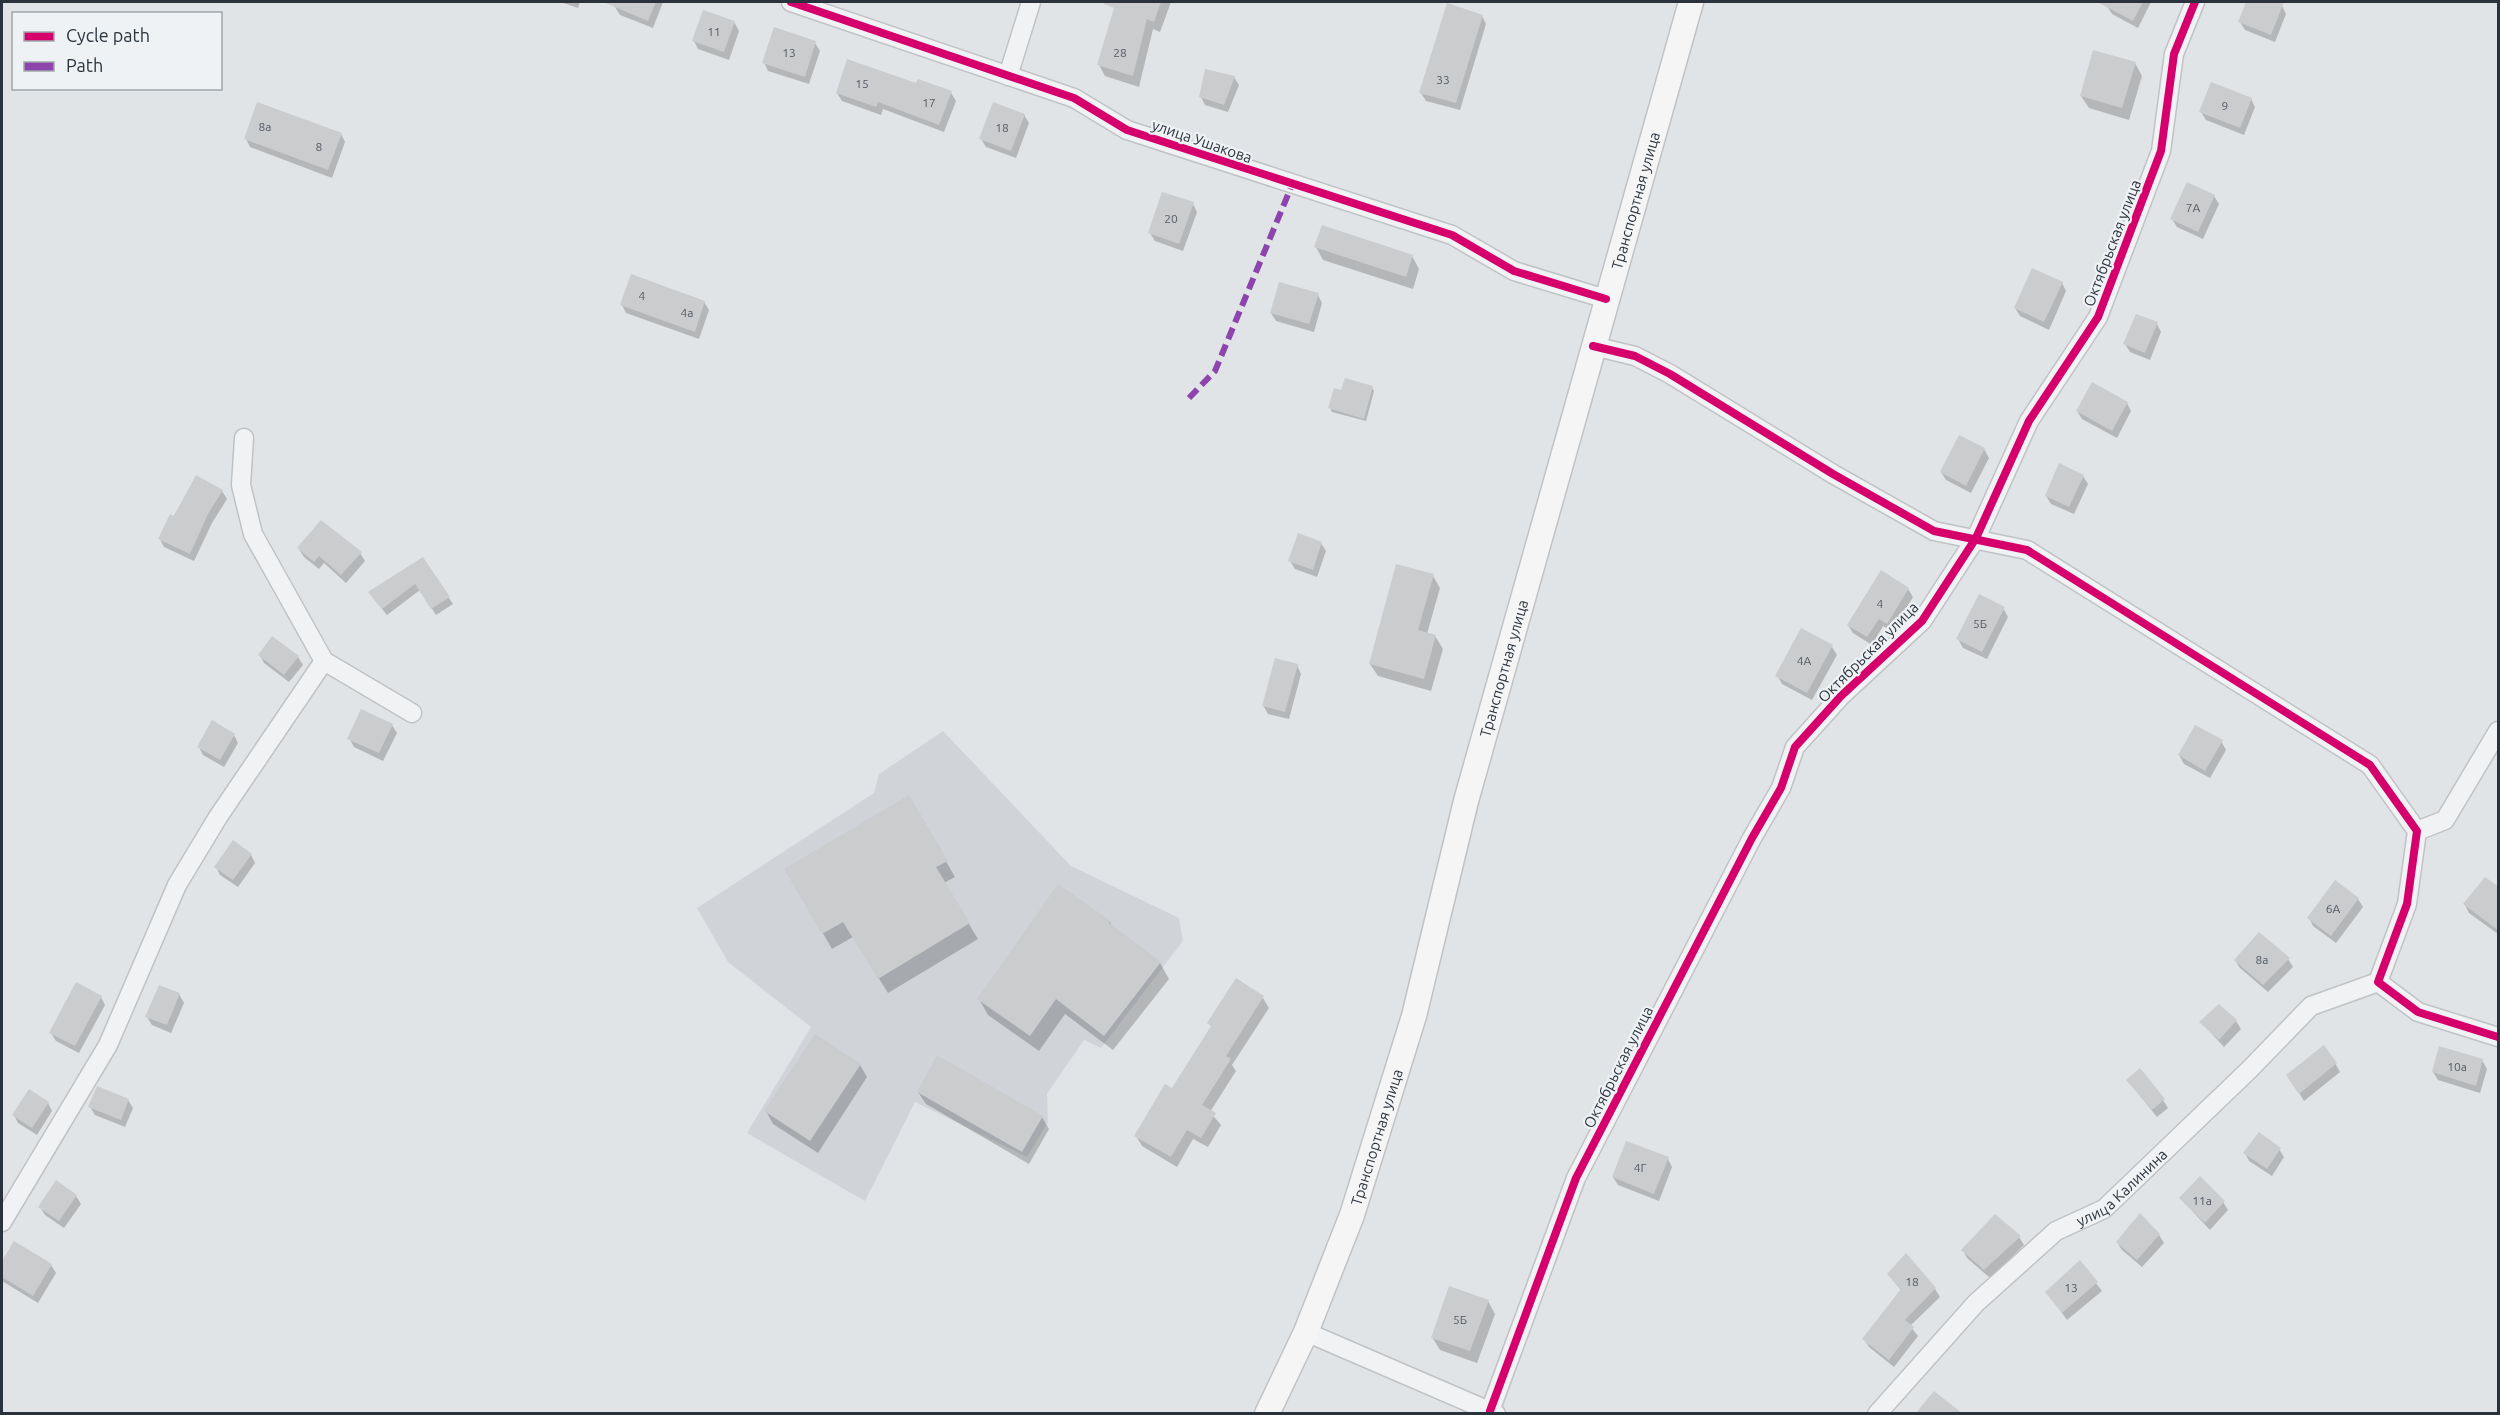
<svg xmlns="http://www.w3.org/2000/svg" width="2500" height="1415" font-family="Ubuntu,sans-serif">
<rect width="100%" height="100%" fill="#e1e4e6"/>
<path fill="#d0d4d9" d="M943,731L1071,866L1179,918L1183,941L1101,1048L1084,1040L1047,1094L1048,1122L1027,1157L915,1102L865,1201L747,1133L811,1027L728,962L697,908L874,793L879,774Z"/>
<g fill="#0003">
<path d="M560,2H580L578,8Z"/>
<path d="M618,2H663L653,28L620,15L615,7Z"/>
<path d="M1115,2H1171L1160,32L1153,29L1139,87L1105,76L1099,65L1115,11Z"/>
<path d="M2109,2H2151L2138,28L2112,14L2107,6Z"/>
<path d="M2248,2H2271L2282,6L2286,14L2275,42L2245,30L2240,22Z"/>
<path d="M1482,16L1486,24L1460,110L1426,101L1421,93Z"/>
<path d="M734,22L739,31L729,60L698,49L694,41Z"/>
<path d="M815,43L820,51L809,84L768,71L764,62Z"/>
<path d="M2135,63L2142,76L2129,120L2089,108L2081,96Z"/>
<path d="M1234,77L1239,85L1228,112L1205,105L1201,97Z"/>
<path d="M917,85L951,93L956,101L944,132L883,109L881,115L842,101L837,93Z"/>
<path d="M2251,99L2255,107L2244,135L2206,120L2201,112Z"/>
<path d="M1024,115L1029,123L1016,158L986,147L981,139Z"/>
<path d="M341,134L345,142L332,178L250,147L246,139Z"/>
<path d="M2214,196L2219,204L2203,239L2177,227L2172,219Z"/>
<path d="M1193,204L1197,212L1183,251L1155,241L1150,233Z"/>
<path d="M1316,247L1412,256L1419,269L1413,289L1323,260Z"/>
<path d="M2062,283L2066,291L2049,330L2020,316L2015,308Z"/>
<path d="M1318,295L1322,303L1314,332L1276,321L1271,313Z"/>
<path d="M704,302L709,310L699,339L626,313L622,305Z"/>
<path d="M2157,324L2161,332L2150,360L2130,352L2125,344Z"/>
<path d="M1372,388L1374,391L1366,421L1332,412L1330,408L1342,391Z"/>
<path d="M2127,403L2131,411L2117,438L2082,419L2077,411Z"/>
<path d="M1984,449L1989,458L1971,493L1946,480L1941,472Z"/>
<path d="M2083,476L2088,484L2074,514L2051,504L2046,496Z"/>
<path d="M197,477L222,491L227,499L212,523L194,561L164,547L160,539Z"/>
<path d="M1321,543L1326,551L1317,577L1295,569L1290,561Z"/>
<path d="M299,549L360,553L365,561L346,583L324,563L319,569L304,557Z"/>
<path d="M423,559L453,604L436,615L420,590L387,615L374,599Z"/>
<path d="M1433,576L1440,588L1427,634L1435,636L1443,649L1431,691L1378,676L1370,664Z"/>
<path d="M1908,589L1913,597L1892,631L1883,626L1872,645L1853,633L1848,625Z"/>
<path d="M2003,608L2008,617L1987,659L1963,648L1958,639Z"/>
<path d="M1802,630L1832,647L1837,655L1812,700L1782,684L1777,675Z"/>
<path d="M260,655L298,657L303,665L289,682L264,663Z"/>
<path d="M1297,665L1301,674L1289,719L1268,714L1263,705Z"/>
<path d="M392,725L397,733L383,761L354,747L349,738Z"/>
<path d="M234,735L238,743L224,767L203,755L199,747Z"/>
<path d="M2221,741L2226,750L2210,778L2184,764L2179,755Z"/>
<path d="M909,797L955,877L944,883L978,939L888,993L853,937L832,949L786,869Z"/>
<path d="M251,855L255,863L238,887L220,875L216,867Z"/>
<path d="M2498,889V934L2469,913L2465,905Z"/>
<path d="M2358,899L2363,907L2336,943L2313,926L2309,918Z"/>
<path d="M1110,922L1113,928L1160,963L1169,979L1113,1050L1065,1014L1039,1051L988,1015L979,999Z"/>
<path d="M2288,959L2293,967L2268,992L2240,968L2235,960Z"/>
<path d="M179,994L184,1003L171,1033L152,1025L147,1017Z"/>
<path d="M101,997L105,1005L79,1053L56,1041L51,1033Z"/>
<path d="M1263,998L1269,1008L1232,1065L1236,1071L1210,1112L1221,1125L1208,1147L1193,1139L1177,1167L1142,1146L1136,1136L1173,1090L1212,1028L1209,1023Z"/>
<path d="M2236,1021L2241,1029L2224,1047L2201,1022Z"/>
<path d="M2482,1060L2487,1069L2480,1093L2438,1080L2433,1072Z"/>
<path d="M2335,1063L2340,1072L2304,1101L2293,1083Z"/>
<path d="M860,1065L867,1077L818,1153L773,1124L766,1111Z"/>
<path d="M2128,1081L2163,1100L2168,1108L2157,1117Z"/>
<path d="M918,1092L1042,1117L1049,1129L1029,1164L926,1104Z"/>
<path d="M128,1100L133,1108L125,1127L95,1115L90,1107Z"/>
<path d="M48,1103L52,1111L37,1135L18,1123L14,1115Z"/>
<path d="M2279,1149L2284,1157L2272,1176L2249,1161L2245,1153Z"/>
<path d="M1668,1159L1672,1167L1659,1201L1618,1185L1613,1177Z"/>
<path d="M76,1196L81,1204L64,1228L45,1215L40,1207Z"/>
<path d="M2180,1198L2223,1202L2228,1210L2210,1230Z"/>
<path d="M2159,1235L2164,1243L2142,1267L2122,1250L2117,1242Z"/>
<path d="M2019,1237L2024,1245L1990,1278L1967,1258L1963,1250Z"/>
<path d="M14,1243L51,1265L56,1273L38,1303L2,1281V1264Z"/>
<path d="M2080,1263L2102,1291L2067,1320L2047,1292Z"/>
<path d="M1888,1274L1935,1289L1940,1297L1910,1326L1918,1336L1894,1367L1869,1347L1864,1339L1901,1290Z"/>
<path d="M1488,1301L1495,1314L1477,1363L1440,1350L1432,1337Z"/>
<path d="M1934,1393L1952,1408L1955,1414H1918Z"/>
</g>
<g fill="#caccce">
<path d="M603,2H656L648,21Z"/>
<path d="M1104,2H1161L1154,22L1147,19L1133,76L1097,65L1114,8L1104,4Z"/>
<path d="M2097,2H2143L2133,21Z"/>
<path d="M2246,2H2284L2271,35L2238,22Z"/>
<path d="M1447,3L1483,15L1456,103L1419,93Z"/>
<path d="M703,10L735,21L724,52L692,41Z"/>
<path d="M774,27L816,41L805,77L762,63Z"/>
<path d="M2093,50L2136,62L2122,108L2080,96Z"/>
<path d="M847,59L916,83L918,79L952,91L939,125L878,102L876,107L836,93Z"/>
<path d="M1205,69L1235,76L1224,105L1199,97Z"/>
<path d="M2211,82L2252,98L2240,128L2199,112Z"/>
<path d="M257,102L342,133L328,170L244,139Z"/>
<path d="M993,102L1025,114L1011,151L979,139Z"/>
<path d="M2187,182L2215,195L2198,232L2170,219Z"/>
<path d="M1162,192L1194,202L1179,244L1148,233Z"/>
<path d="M1322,225L1413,255L1406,277L1314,247Z"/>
<path d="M2032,268L2063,282L2044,322L2014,308Z"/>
<path d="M631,274L705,301L695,332L620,305Z"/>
<path d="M1279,282L1319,293L1309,324L1270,313Z"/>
<path d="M2136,314L2158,322L2145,353L2123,344Z"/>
<path d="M1345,378L1373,386L1364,419L1328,408L1334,388L1341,390Z"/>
<path d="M2092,382L2128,402L2112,431L2076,411Z"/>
<path d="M1959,435L1985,448L1966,486L1940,472Z"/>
<path d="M2059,463L2084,475L2069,507L2045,496Z"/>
<path d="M196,475L223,490L208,514L190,554L158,539L170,514L174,516Z"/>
<path d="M321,520L362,552L341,575L319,556L314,562L297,548Z"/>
<path d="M1298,533L1322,542L1313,570L1288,561Z"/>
<path d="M423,557L450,597L431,609L415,584L382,609L368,592Z"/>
<path d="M1396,564L1434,574L1418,630L1436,635L1424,679L1369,664Z"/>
<path d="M1881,570L1909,588L1887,624L1879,619L1867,637L1847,625Z"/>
<path d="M1979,594L2005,607L1982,652L1956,639Z"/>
<path d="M1801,628L1833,645L1807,693L1775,676Z"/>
<path d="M272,636L299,656L284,675L258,655Z"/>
<path d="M1275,658L1298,664L1285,712L1262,706Z"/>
<path d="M361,709L393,724L379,753L347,739Z"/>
<path d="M212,720L235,734L220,760L197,747Z"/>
<path d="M2195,725L2223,740L2205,771L2178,755Z"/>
<path d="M909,795L948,861L936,867L970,923L878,979L843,922L822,934L784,869Z"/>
<path d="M233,840L252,854L233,880L214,867Z"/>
<path d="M2485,877L2499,887V931L2463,904Z"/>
<path d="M2335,880L2359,898L2331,936L2307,918Z"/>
<path d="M1058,884L1111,921L1109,923L1161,962L1104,1036L1056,999L1030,1036L977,999Z"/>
<path d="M2259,932L2290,958L2263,985L2234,960Z"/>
<path d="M1236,978L1264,996L1226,1056L1231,1059L1202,1105L1216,1113L1201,1138L1187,1130L1171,1157L1134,1136L1165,1084L1172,1088L1211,1026L1207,1023Z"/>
<path d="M76,982L102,996L75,1046L49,1033Z"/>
<path d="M159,985L180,993L167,1025L145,1017Z"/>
<path d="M2219,1004L2237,1020L2219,1040L2199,1022Z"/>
<path d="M815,1034L861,1064L810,1141L764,1111Z"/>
<path d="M2324,1045L2337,1063L2299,1094L2286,1075Z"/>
<path d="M2439,1046L2483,1059L2476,1086L2432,1072Z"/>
<path d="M937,1055L1043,1116L1022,1152L917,1092Z"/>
<path d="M2140,1068L2165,1099L2152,1110L2126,1080Z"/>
<path d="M97,1086L129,1099L121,1120L88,1107Z"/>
<path d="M29,1089L49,1102L32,1128L12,1115Z"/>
<path d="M2259,1132L2281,1148L2267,1169L2243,1153Z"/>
<path d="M1626,1141L1669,1157L1654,1194L1612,1177Z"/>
<path d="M2200,1176L2225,1201L2205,1223L2179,1198Z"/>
<path d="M56,1180L77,1195L59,1221L38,1207Z"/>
<path d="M2140,1213L2160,1234L2137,1260L2116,1242Z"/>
<path d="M1995,1214L2021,1236L1984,1270L1961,1250Z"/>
<path d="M14,1241L52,1264L33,1296L2,1277V1261Z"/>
<path d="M1906,1253L1936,1288L1905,1320L1914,1327L1889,1360L1862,1339L1901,1289L1887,1274Z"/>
<path d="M2080,1260L2098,1282L2062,1313L2045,1292Z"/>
<path d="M1449,1286L1489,1300L1470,1351L1431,1338Z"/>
<path d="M1934,1391L1962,1413H1916Z"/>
</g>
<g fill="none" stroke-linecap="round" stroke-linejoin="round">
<defs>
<g id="street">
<path d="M791,2L1074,98L1127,130L1452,235L1514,271L1606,299"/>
<path d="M1008,76L1031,2"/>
<path d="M1593,346L1635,356L1670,374L1833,474L1934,531L2027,550L2370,765L2417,831L2407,904L2378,982L2418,1012L2498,1037"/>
<path d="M244,438L241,485L253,534L324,661L412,713"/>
<path d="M2417,831L2445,820L2498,731"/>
<path d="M2,1222L108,1045L177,885L218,817L324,661"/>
<path d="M1306,1332L1496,1414"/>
<path d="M1490,1411L1576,1178L1752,838L1781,788L1795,747L1841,696L1922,621L1976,538L2029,421L2098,317L2161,151L2174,54L2195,2"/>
<path id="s1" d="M1877,1414L1976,1303L2056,1231L2104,1209L2249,1070L2311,1006L2378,982"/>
</g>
<g id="secondary">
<path id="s2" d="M1267,1414L1306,1332L1352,1215L1414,1016L1466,801L1691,2"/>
</g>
</defs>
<use href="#street" stroke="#c0c2c4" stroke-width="21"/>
<use href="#secondary" stroke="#c0c2c4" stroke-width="27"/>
<use href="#street" stroke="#f0f2f3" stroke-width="18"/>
<use href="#secondary" stroke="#f5f5f6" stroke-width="24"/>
<path stroke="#8e44ad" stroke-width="6" stroke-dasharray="12 6" stroke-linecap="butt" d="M1189,398L1215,371L1292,185"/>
<defs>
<g id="cycleway">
<path d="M791,2L1074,98L1127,130L1452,235L1514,271L1606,299"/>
<path d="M1593,346L1635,356L1670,374L1833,474L1934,531L2027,550L2370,765L2417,831L2407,904L2378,982L2418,1012L2498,1037"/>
<path d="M1490,1411L1576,1178L1752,838L1781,788L1795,747L1841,696L1922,621L1976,538L2029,421L2098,317L2161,151L2174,54L2195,2"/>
</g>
</defs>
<use href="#cycleway" stroke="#eff2f5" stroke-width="11"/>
<use href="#cycleway" stroke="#d6006c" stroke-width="8"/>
</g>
<g text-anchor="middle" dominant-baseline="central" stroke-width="4.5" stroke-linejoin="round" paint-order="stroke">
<g font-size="12" fill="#535a62">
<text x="714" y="31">11</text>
<text x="789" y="52">13</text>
<text x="1120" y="52">28</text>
<text x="1443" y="79">33</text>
<text x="862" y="83">15</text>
<text x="929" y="102">17</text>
<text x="2225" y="105">9</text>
<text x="265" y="126">8а</text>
<text x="1002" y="127">18</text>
<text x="319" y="146">8</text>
<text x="2193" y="207">7А</text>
<text x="1171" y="218">20</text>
<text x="642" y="295">4</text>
<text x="687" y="312">4а</text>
<text x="1880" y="603">4</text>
<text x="1980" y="623">5Б</text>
<text x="1804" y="660">4А</text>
<text x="2333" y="908">6А</text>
<text x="2262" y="959">8а</text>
<text x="2457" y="1066">10а</text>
<text x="1640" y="1167">4Г</text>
<text x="2202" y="1200">11а</text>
<text x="1912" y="1281">18</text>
<text x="2071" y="1287">13</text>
<text x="1460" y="1319">5Б</text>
</g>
<g font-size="15" fill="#2a333d" stroke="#eff2f5">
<text transform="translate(1202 141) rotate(19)">улица Ушакова</text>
<text stroke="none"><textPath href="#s2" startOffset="1270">Транспортная улица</textPath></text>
<text transform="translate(2112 243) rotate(-69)">Октябрьская улица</text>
<text transform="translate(1868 652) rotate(-45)">Октябрьская улица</text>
<text stroke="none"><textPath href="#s2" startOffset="784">Транспортная улица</textPath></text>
<text transform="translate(1618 1067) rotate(-63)">Октябрьская улица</text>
<text stroke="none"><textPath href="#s2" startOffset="298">Транспортная улица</textPath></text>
<text stroke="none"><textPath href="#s1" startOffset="336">улица Калинина</textPath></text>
</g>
</g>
<rect width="2500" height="1415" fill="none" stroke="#2a333d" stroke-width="6"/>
<rect x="12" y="12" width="210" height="78" fill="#eff2f5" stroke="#a0a6ab" stroke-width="1.5"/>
<rect x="24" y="32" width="30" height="9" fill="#d6006c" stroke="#a0a6ab" stroke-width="1.5"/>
<text x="66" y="42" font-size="18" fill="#2a333d">Cycle path</text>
<rect x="24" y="62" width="30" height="9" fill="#8e44ad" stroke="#a0a6ab" stroke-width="1.5"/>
<text x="66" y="72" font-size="18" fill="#2a333d">Path</text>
</svg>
